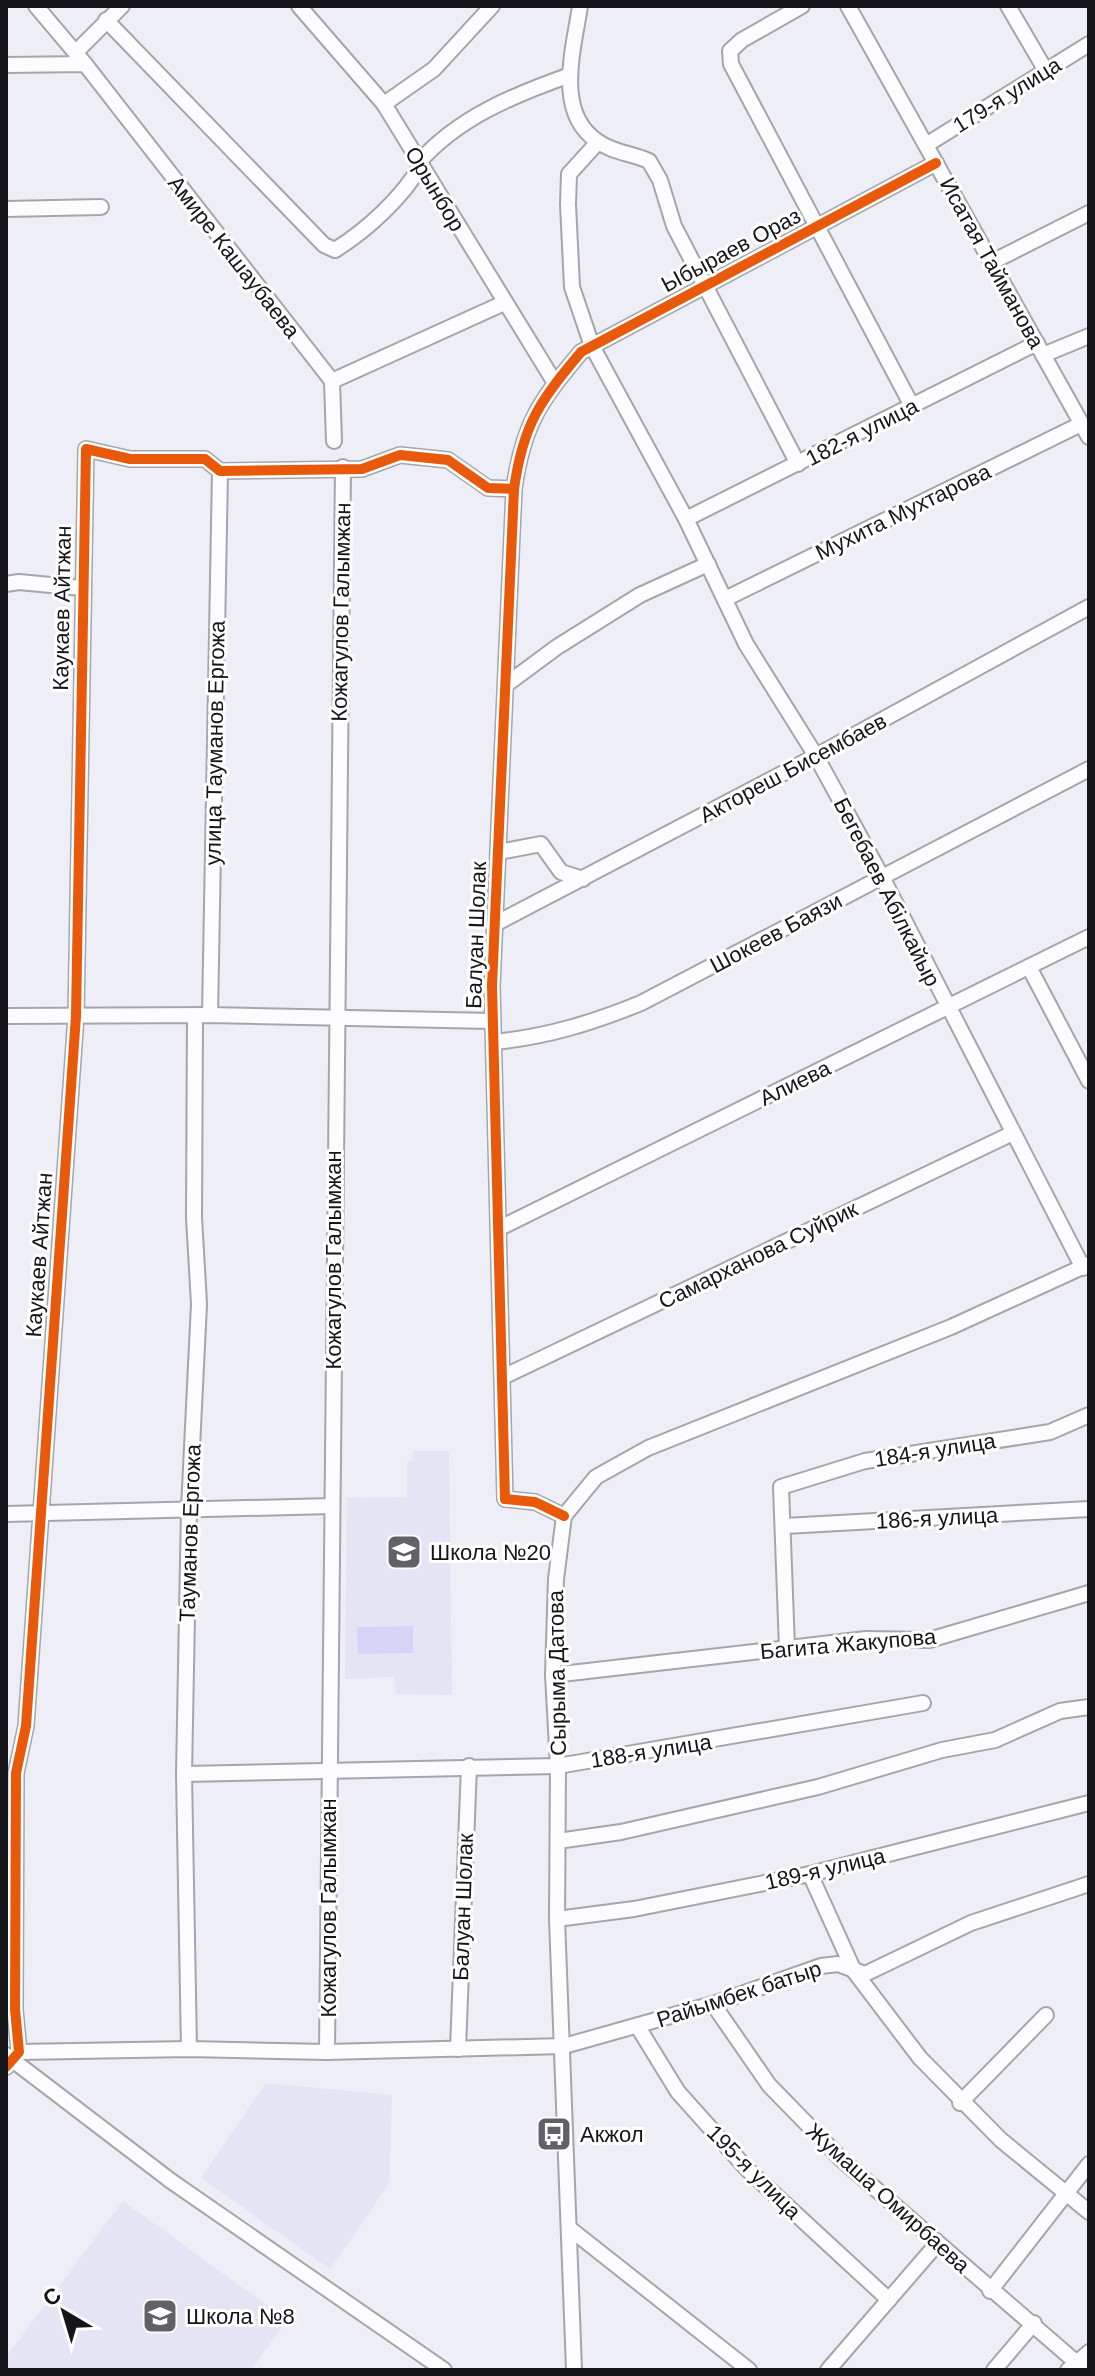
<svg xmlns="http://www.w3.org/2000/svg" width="1095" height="2376" font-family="Helvetica,sans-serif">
<rect width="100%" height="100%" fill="#eeeef6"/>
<g fill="#e4e4f4">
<path d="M413,1451H449L452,1695L396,1694L394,1677L345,1679L347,1498L407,1497V1462L412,1461Z"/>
<path d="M266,2083L392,2095L389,2184L330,2269L201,2178Z"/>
<path d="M123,2201L287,2320L251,2370H6V2357Z"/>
</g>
<path fill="#d5d4f6" d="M413,1626V1653L358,1654L357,1627Z"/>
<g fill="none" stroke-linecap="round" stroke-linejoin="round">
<defs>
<g id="minor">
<path d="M36,6L85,64"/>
<path d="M299,6L384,104L555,383"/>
<path d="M580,6C574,48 554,112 597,141C613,153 632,153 649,161L660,180L674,226L798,464"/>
<path d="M802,6L742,40L730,51L731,64L912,406"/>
<path d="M848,6L1089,437"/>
<path d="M1008,6L1046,71"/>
<path d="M106,20L324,245L335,250C367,230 403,197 421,165"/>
<path d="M76,52L122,6"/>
<path d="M6,65L85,64L332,381L334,441"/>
<path d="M384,104L434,69L492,6"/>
<path d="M598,142L569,174L568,204L572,287L592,346L686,519L746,644L816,756L882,877L1083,1268"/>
<path d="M926,145L1089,44"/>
<path d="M419,162C459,117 514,95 570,75"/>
<path d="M6,209L101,207"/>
<path d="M992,262L1089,213"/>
<path d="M1043,355L1089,336"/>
<path d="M332,381L504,303"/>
<path d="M686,519L1037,343"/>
<path d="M6,584L19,582L82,588"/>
<path d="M725,599L1081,424"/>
<path d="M507,684L557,647L640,595L708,564"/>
<path d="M499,852L541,844L561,872L583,879"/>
<path d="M495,924L816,756L1089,607"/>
<path d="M1029,967L1089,1081"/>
<path d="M210,1015L220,471"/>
<path d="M6,1016L210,1015L492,1021"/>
<path d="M494,1042C546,1037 592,1023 641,1003L1089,769"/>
<path d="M500,1228L1089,937"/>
<path d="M503,1377L1013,1133"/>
<path d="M6,1514L332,1506"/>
<path d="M564,1516L535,1502L505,1499L492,986L514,489C523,424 540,401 581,352L936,163"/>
<path d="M785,1526L1089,1509"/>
<path d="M787,1648L781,1487L865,1461L1050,1432L1089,1415"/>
<path d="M553,1675L866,1639L929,1640L1089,1593"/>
<path d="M184,1774L558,1766L923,1703"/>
<path d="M558,1841L621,1832L818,1787L942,1750L995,1740L1060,1711L1089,1707"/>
<path d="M810,1874L854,1971L920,2058L1001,2140L1089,2212"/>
<path d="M557,1919L634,1909L810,1874L1089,1803"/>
<path d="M713,2004L769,2085L841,2159L1085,2370"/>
<path d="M638,2027L678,2092L747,2169L889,2300"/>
<path d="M189,2049L184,1774L189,1509L199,1304L194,1217L195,1018"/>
<path d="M458,2049L469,1766"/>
<path d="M19,2052L189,2049L327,2052L564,2046L713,2004L821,1966L838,1964L865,1974L971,1923L1089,1884"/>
<path d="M327,2052L343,467"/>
<path d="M6,2055L171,2181L444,2370"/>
<path d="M6,2067L19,2052L15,2009L16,1773L26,1726L76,1016L86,449L130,459H205L220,471L362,469L400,455L448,460L488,488L514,489"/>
<path d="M960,2103L1046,2015"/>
<path d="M569,2228L749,2370"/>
<path d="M990,2291L1089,2164"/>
<path d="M574,2370L557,1919L558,1766L553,1675L556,1579L564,1516L596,1477L648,1448L951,1327L1089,1264"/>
<path d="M828,2370L937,2244"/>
<path d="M994,2370L1034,2323"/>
<path d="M1068,2370L1089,2352"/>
</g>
</defs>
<use href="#minor" stroke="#a5a5ac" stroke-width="18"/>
<use href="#minor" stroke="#fcfcfe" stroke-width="14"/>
<defs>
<g id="cycleway">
<path d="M564,1516L535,1502L505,1499L492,986L514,489C523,424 540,401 581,352L936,163"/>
<path d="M6,2067L19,2052L15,2009L16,1773L26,1726L76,1016L86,449L130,459H205L220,471L362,469L400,455L448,460L488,488L514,489"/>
</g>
</defs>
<use href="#cycleway" stroke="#fff" stroke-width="15"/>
<use href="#cycleway" stroke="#e8590c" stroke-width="10"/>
</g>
<defs>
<symbol id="school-square" viewBox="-11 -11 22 22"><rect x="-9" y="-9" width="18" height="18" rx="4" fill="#616167" stroke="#fff"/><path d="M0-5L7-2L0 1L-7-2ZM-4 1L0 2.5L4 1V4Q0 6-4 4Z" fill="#fff"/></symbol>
<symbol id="bus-square" viewBox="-11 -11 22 22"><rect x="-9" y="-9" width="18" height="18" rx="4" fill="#616167" stroke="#fff"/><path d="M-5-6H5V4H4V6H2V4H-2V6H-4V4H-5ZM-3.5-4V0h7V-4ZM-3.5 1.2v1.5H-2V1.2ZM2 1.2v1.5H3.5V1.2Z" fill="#fff"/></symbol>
</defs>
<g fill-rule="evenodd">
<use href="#school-square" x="384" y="1532" width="40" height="40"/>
<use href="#bus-square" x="534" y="2114" width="40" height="40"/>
<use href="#school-square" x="140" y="2296" width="40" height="40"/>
</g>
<g text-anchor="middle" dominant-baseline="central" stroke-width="6" stroke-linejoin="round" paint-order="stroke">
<g font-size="22" fill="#15151a" stroke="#fff">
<text transform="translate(1007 95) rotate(-32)">179-я улица</text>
<text transform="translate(435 189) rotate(59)">Орынбор</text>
<text transform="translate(731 250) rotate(-28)">Ыбыраев Ораз</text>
<text transform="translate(234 257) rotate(52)">Амире Кашаубаева</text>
<text transform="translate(992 263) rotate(61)">Исатая Тайманова</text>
<text transform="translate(862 432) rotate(-27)">182-я улица</text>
<text transform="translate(903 512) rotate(-26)">Мухита Мухтарова</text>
<text transform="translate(62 608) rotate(-89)">Каукаев Айтжан</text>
<text transform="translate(341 612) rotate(-89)">Кожагулов Галымжан</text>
<text transform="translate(215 743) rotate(-89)">улица Тауманов Ергожа</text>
<text transform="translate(793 768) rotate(-28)">Актореш Бисембаев</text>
<text transform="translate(887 892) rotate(63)">Бегебаев Абілкайыр</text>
<text transform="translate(776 933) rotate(-28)">Шокеев Баязи</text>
<text transform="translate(476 935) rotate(-88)">Балуан Шолак</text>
<text transform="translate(795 1083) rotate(-26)">Алиева</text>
<text transform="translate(39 1255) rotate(-86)">Каукаев Айтжан</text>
<text transform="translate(758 1255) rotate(-26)">Самарханова Суйрик</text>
<text transform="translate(333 1260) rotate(-90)">Кожагулов Галымжан</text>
<text transform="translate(935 1450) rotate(-9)">184-я улица</text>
<text transform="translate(937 1518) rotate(-3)">186-я улица</text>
<text transform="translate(190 1533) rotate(-88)">Тауманов Ергожа</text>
<text transform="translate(848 1644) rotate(-5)">Багита Жакупова</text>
<text transform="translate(557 1673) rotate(-91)">Сырыма Датова</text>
<text transform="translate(651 1751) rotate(-9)">188-я улица</text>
<text transform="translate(825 1869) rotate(-13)">189-я улица</text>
<text transform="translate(463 1907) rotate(-88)">Балуан Шолак</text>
<text transform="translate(328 1908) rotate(-90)">Кожагулов Галымжан</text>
<text transform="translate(739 1994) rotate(-18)">Райымбек батыр</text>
<text transform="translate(754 2172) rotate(45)">195-я улица</text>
<text transform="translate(888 2198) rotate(42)">Жумаша Омирбаева</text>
</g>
<g font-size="22" fill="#15151a" stroke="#fff" text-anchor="start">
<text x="430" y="1552">Школа №20</text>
<text x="580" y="2134">Акжол</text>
<text x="186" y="2316">Школа №8</text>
</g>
</g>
<rect width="1095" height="2376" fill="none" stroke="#15151a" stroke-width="16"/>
<g transform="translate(64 2312) rotate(322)" stroke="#ffffff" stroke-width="6" paint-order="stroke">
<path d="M0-6L14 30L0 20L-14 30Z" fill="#15151a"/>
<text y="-12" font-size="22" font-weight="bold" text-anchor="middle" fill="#15151a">С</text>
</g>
</svg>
